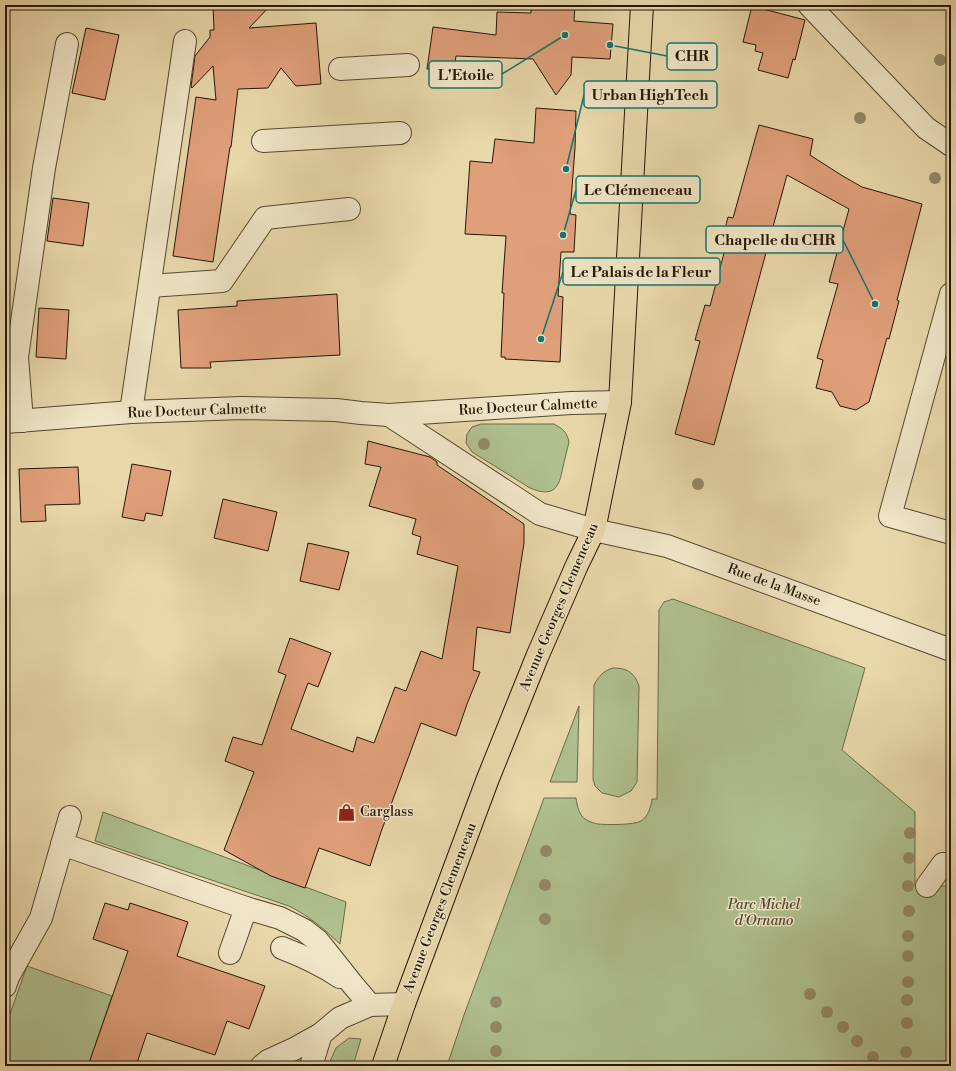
<svg xmlns="http://www.w3.org/2000/svg" width="956" height="1071" font-family="'Libre Bodoni',serif">
<rect width="100%" height="100%" fill="#e8d7a9"/>
<filter id="stains"><feTurbulence type="fractalNoise" baseFrequency=".005" numOctaves="4"/><feColorMatrix values="0 0 0 0 .2 0 0 0 0 .09 0 0 0 0 .02 0 0 0 .5 -.17"/></filter>
<radialGradient id="worn" r=".72"><stop offset=".6" stop-color="#630" stop-opacity="0"/><stop offset="1" stop-color="#630" stop-opacity=".3"/></radialGradient>
<g fill="#afbf8e" stroke="#6a6b4a">
<path d="M481,424H554C563,429 567,432 569,442C567,450 565,458 563,467C559,488 554,498 530,488L472,452L466,443L467,434L472,427Z"/>
<path d="M673,599L865,668L842,750L915,812V886H951V1066H447L464,1015L544,798H576C577,804 578,811 582,816C585,820 592,823 598,824C607,825 634,825 641,821C648,817 651,807 652,799H657L659,610L664,602Z"/>
<path d="M613,668C627,668 634,672 639,686L637,782L631,791L619,797L602,793L595,786L593,779L594,685C599,676 603,671 613,668Z"/>
<path d="M579,706L577,782H550Z"/>
<path d="M103,812L346,902L340,944C324,929 309,916 289,906L95,841Z"/>
<path d="M27,966L112,996L88,1066H24L5,1059V1028Z"/>
<path d="M349,1038L361,1039L353,1066H328L336,1048Z"/>
</g>
<g fill="#df9f7a" stroke="#241706">
<path d="M213,5H271L249,28L316,23L321,84L296,86L281,68L268,88L238,89L231,147H230L213,262L173,256L196,97L216,100L213,66L192,88L191,87L195,56L210,37V30H214Z"/>
<path d="M531,5H575L574,21L613,24L610,59L572,57L571,75L556,95L533,59L456,56L454,71L427,69L433,27L496,35L497,12L531,13Z"/>
<path d="M752,6L805,20L795,60L793,59L788,78L758,70L763,53L755,51L756,45L743,42Z"/>
<path d="M86,28L119,35L105,100L72,93Z"/>
<path d="M536,108L576,111L575,148L570,214L576,215L574,252H561L558,296L563,297L560,362L505,359V357H501L504,293H502L506,236L465,234L470,161L492,163L495,139L534,143Z"/>
<path d="M759,125L813,139L810,155L841,175L862,187L922,204L897,300L899,301L889,339L887,338L869,402L856,410L840,406L832,392L816,388L823,360L817,358L838,284L829,282L849,209L787,175L714,445L675,434L700,341L695,340L705,305L710,306L724,253L719,252L728,217L733,218Z"/>
<path d="M53,198L89,203L83,246L47,241Z"/>
<path d="M337,294L340,355L210,362L211,368H181L178,310L237,306V301Z"/>
<path d="M39,308L69,310L66,359L36,357Z"/>
<path d="M368,441L430,457L437,462V465L524,524V543L510,633L477,627L473,670L480,672L467,704L456,736L421,723L381,832L370,866L319,848L305,888L271,876L224,850L254,772L225,761L233,737L262,745L286,675L278,672L290,638L331,653L318,687L308,683L291,729L353,752L357,737L374,743L395,687L406,691L421,651L442,659L458,566L417,554L421,537L412,534L416,519L369,506L381,467L365,464Z"/>
<path d="M132,464L171,471L162,516L146,513L144,521L122,517Z"/>
<path d="M78,467L80,504L45,505L46,521L21,522L19,469Z"/>
<path d="M223,499L277,512L268,551L214,538Z"/>
<path d="M308,543L349,552L339,590L300,581Z"/>
<path d="M105,903L128,910L130,903L188,922L177,956L265,986L249,1029L227,1021L215,1055L147,1033L136,1066H88L128,951L93,939Z"/>
</g>
<g fill="none" stroke-linecap="round" stroke-linejoin="round">
<defs>
<g id="minor">
<path d="M809,5L926,128L951,145"/>
<path d="M340,69L408,65"/>
<path d="M263,141L400,133"/>
<path d="M150,286L222,281L265,218L349,209"/>
<path d="M951,294L890,516L951,533"/>
<path d="M131,412L185,41"/>
<path d="M389,415L540,514L594,530L667,546L951,650"/>
<path d="M22,421L17,357L44,168L67,44"/>
<path d="M5,422L131,412L242,408L336,410L361,413L389,415L571,403L620,402"/>
<path d="M62,844L246,908L230,953"/>
<path d="M927,886L943,864H951"/>
<path d="M246,908L280,918L304,930L318,941L353,985L370,1005"/>
<path d="M282,948C303,956 322,965 340,977"/>
<path d="M5,986L8,977L41,918L70,817"/>
<path d="M262,1066L268,1061L294,1049L321,1034"/>
<path d="M311,1066L321,1034L340,1018L370,1005L404,1004"/>
</g>
<path id="major" d="M383,1066L404,1004L487,781L537,657L577,565L594,530L620,402L642,5"/>
</defs>
<use href="#minor" stroke="#55472f" stroke-width="24"/>
<use href="#major" stroke="#241706" stroke-width="24"/>
<use href="#minor" stroke="#f0e5c7" stroke-width="22"/>
<use href="#major" stroke="#e8d7a9" stroke-width="22"/>
</g>
<g fill="#938966">
<circle cx="940" cy="60" r="6"/>
<circle cx="860" cy="118" r="6"/>
<circle cx="935" cy="178" r="6"/>
<circle cx="484" cy="444" r="6"/>
<circle cx="698" cy="484" r="6"/>
<circle cx="910" cy="833" r="6"/>
<circle cx="546" cy="851" r="6"/>
<circle cx="909" cy="858" r="6"/>
<circle cx="545" cy="885" r="6"/>
<circle cx="908" cy="886" r="6"/>
<circle cx="909" cy="911" r="6"/>
<circle cx="545" cy="919" r="6"/>
<circle cx="908" cy="936" r="6"/>
<circle cx="908" cy="956" r="6"/>
<circle cx="908" cy="982" r="6"/>
<circle cx="810" cy="994" r="6"/>
<circle cx="907" cy="1000" r="6"/>
<circle cx="496" cy="1002" r="6"/>
<circle cx="827" cy="1012" r="6"/>
<circle cx="907" cy="1023" r="6"/>
<circle cx="496" cy="1027" r="6"/>
<circle cx="843" cy="1027" r="6"/>
<circle cx="857" cy="1041" r="6"/>
<circle cx="496" cy="1051" r="6"/>
<circle cx="906" cy="1052" r="6"/>
<circle cx="873" cy="1057" r="6"/>
</g>
<defs>
<symbol id="shop-bare" viewBox="-9 -9 18 18"><path d="M-5-2.5h2.3a2.7 3.5 0 0 1 5.4 0H5L5.5 6h-11ZM-1.5-2.5h3a1.5 2.3 0 0 0-3 0Z" fill="#8f2418" stroke="#f0e5c7" stroke-width="2.5" paint-order="stroke"/></symbol>
</defs>
<g fill-rule="evenodd">
<use href="#shop-bare" x="334" y="800" width="25" height="25"/>
</g>
<g text-anchor="middle" dominant-baseline="central" stroke-width="3" stroke-linejoin="round" paint-order="stroke">
<g font-size="14" fill="#241706" stroke="#f0e5c7">
<text transform="translate(528 407) rotate(-3)">Rue Docteur Calmette</text>
<text transform="translate(197 411) rotate(-2)">Rue Docteur Calmette</text>
<text transform="translate(774 585) rotate(20)">Rue de la Masse</text>
<text transform="translate(559 607) rotate(-67)">Avenue Georges Clemenceau</text>
<text transform="translate(440 908) rotate(-69)">Avenue Georges Clemenceau</text>
</g>
<g font-size="14" fill="#241706" stroke="#f0e5c7" text-anchor="start">
<text x="360" y="812">Carglass</text>
</g>
<g font-size="14" font-style="italic" fill="#4e492f" stroke="#f0e5c7">
<text x="764" y="905">Parc Michel<tspan x="764" dy="16">d'Ornano</tspan></text>
</g>
</g>
<path fill="none" stroke="#0f766e" stroke-width="1.5" d="M610 45L667 56M565 35L502 74M566 169L584 95M563 235L576 190M875 304L843 240M541 339L563 272"/>
<g fill="#0f766e" stroke="#f0e5c7" stroke-width="1.5">
<circle cx="610" cy="45" r="4"/>
<circle cx="565" cy="35" r="4"/>
<circle cx="566" cy="169" r="4"/>
<circle cx="563" cy="235" r="4"/>
<circle cx="875" cy="304" r="4"/>
<circle cx="541" cy="339" r="4"/>
</g>
<g fill="#f0e5c7" stroke="#0f766e" stroke-width="1.5">
<rect x="667" y="43" width="50" height="27" rx="4"/>
<rect x="429" y="61" width="73" height="27" rx="4"/>
<rect x="584" y="81" width="133" height="27" rx="4"/>
<rect x="576" y="176" width="124" height="27" rx="4"/>
<rect x="706" y="226" width="137" height="27" rx="4"/>
<rect x="563" y="258" width="157" height="27" rx="4"/>
</g>
<g font-size="15" text-anchor="middle" font-weight="bold" fill="#241706">
<text x="692" y="61">CHR</text>
<text x="466" y="80">L'Etoile</text>
<text x="650" y="100">Urban HighTech</text>
<text x="638" y="195">Le Clémenceau</text>
<text x="775" y="245">Chapelle du CHR</text>
<text x="641" y="277">Le Palais de la Fleur</text>
</g>
<rect width="956" height="1071" fill="none" stroke="#e8d7a9" stroke-width="20"/>
<rect x="6" y="6" width="944" height="1059" fill="none" stroke="#241706" stroke-width="2"/>
<rect x="10" y="10" width="936" height="1051" fill="none" stroke="#241706"/>
<rect width="100%" height="100%" filter="url(#stains)"/>
<rect width="100%" height="100%" fill="url(#worn)"/>
</svg>
